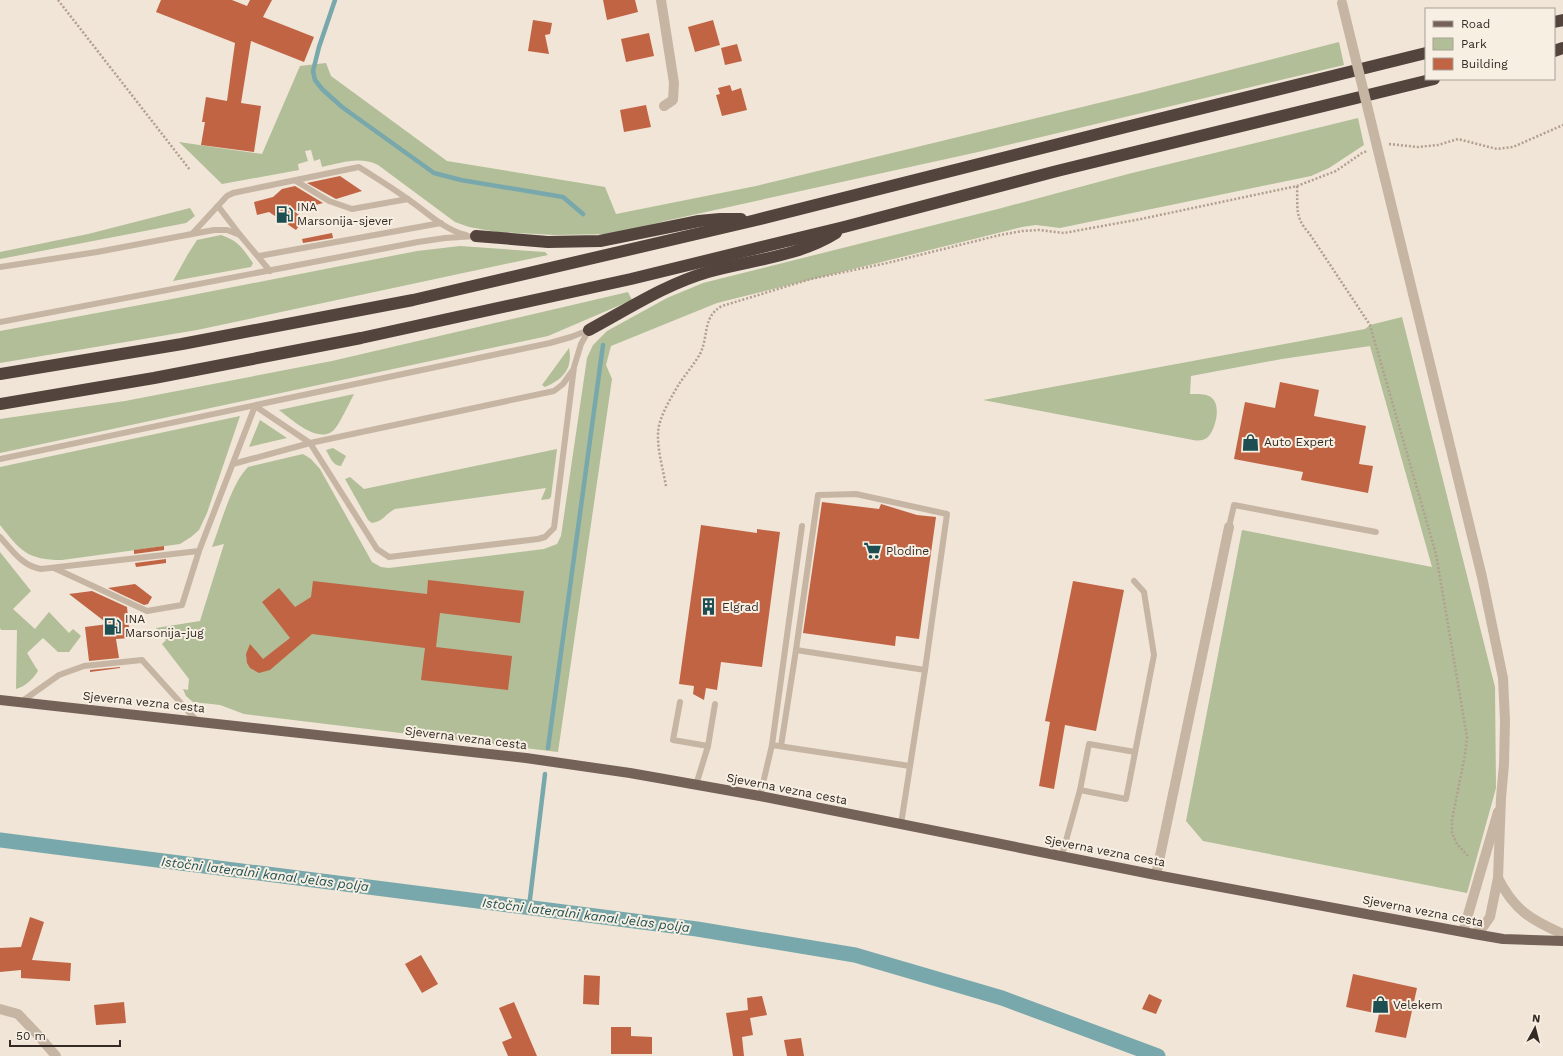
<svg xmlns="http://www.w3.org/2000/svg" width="1563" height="1056" font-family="'Work Sans',sans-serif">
<rect width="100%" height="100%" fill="#f0e5d7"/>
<g fill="#b1be98">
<path d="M1339,42L1344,65L978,152L665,221L613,234L555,235L497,232L469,227L455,222L378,165C359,156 342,163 322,167L320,159L314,161L311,150L305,151L308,161L298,164L299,170L222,184L179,142L262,154L300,66L326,63L331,76L447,161L605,187L616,214L756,186L1144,92Z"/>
<path d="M1358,118L1364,145L1329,168L1311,176L1060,228L1036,225L1022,227L717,303L611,346L606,365L612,379L558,752L244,714L220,705L193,702L186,696L183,689L188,690L189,679L162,644L166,640L156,628L200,621L224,544L212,547C221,524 231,484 248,467L303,454L311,459L320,469L372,562L381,567L389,568L544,549L557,544L561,536L587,358L593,345L607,331L667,298L703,283L998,209L1128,174Z"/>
<path d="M190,208L195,216L186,223L0,259V252L88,234Z"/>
<path d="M221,235C239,241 242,248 253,263L251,267L173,281L188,254L197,240Z"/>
<path d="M460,246L545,252L548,255L197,330L0,363V331L172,299L417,251Z"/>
<path d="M628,292L632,300L548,336L0,453V419L125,401L332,361Z"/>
<path d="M1402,317L1495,687L1496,788L1467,893L1203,841L1186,821L1242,530L1432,567L1370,346L1282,359L1191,376L1190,394C1197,394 1208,393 1213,399C1221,408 1215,430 1208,437C1203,441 1198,441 1193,440L983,400L1365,329L1370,325Z"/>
<path d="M569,348C573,369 563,379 545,387L542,385Z"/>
<path d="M354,394C350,402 339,425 334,430C319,445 291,419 279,410Z"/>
<path d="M240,416L207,513L199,530L191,537L180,544L62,560C27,560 21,551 0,525V467Z"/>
<path d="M260,420L287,438L249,447Z"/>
<path d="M333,448L346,456L341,466C333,466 330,457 326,450Z"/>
<path d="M557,449L551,497L549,499L541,500L546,488L395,509C385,514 384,521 372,523L368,520L345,479L350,477L364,489Z"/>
<path d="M0,552L31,591L13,609L35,629L49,612L69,633L73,629L81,636L69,652H58L43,638L27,653L38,671C32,680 26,686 16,689L17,630H1L0,628Z"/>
</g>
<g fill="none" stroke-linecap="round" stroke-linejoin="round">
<g stroke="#78a8ab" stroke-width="4.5">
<path d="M335,0L319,47L313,71L315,80L322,89L342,107L434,173L461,180L563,197L583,214"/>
<path d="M548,748L603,345"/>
<path d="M529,907L545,774"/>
</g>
<path stroke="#78a8ab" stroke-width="15" d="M0,840L697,929L855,955L1002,998L1158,1056"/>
</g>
<g fill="#c16444">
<path d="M161,0H232L247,6L250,0H272L263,17L314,37L304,62L251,41L241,103L261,106L254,152L201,145L205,122H202L206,97L227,101L235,43L156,12Z"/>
<path d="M603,0H635L638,12L607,20Z"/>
<path d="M533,20L552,23L550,34L545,35L549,54L528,51Z"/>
<path d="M713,20L720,45L695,52L688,27Z"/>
<path d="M649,33L654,56L626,62L621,39Z"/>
<path d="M737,44L742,61L725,65L721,48Z"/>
<path d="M730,85L732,91L741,88L747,110L722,116L716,95L720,94L718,88Z"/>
<path d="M646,105L651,127L624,132L620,110Z"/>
<path d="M340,176L362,191L336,199L307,183Z"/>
<path d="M295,186L323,203L294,211L304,219L296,230L269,212L257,215L254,202L273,197L282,189Z"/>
<path d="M332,233L333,238L303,243L302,239Z"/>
<path d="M1280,382L1319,390L1314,416L1366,426L1359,464L1373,466L1368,493L1301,480L1303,472L1234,459L1245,402L1275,408Z"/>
<path d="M822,502L879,509L881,504L917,515L936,517L919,639L896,636L895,646L803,633Z"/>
<path d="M701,525L757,533V529L780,532L762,667L721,662L717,690L706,688L704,700L693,694L694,686L679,684Z"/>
<path d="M164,546V550L134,554V550Z"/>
<path d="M166,559V563L136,567L135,563Z"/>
<path d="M428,580L524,591L520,623L440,613L436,647L512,656L508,690L421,680L425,648L312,634L270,670L259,673L250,668L247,663L246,654L250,644L263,659L290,638L262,602L279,588L295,607L311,597L313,581L427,594Z"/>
<path d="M1073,581L1124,590L1096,731L1065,725L1054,789L1039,786L1050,722L1045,721Z"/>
<path d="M135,584L152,597L148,604L144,605L108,588Z"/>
<path d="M92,591L127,607L130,638L116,639L119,658L89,661L85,627L108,624L69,594Z"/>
<path d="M120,667V668L90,672V670Z"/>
<path d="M30,917L44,922L32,960L71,963L70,981L21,978V970L0,972V948L21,947Z"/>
<path d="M421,955L438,984L422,993L405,964Z"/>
<path d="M1353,974L1417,988L1406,1038L1375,1032L1379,1014L1346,1007Z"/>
<path d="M584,975L600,976L599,1005L583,1004Z"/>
<path d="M1149,994L1162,1000L1156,1014L1142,1009Z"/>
<path d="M762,996L767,1015L750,1018L753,1035L742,1037L744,1056H733L726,1013L748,1010L747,998Z"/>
<path d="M124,1002L126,1023L96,1025L94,1005Z"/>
<path d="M514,1002L537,1056H508L502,1042L512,1038L499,1008Z"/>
<path d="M611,1027H631V1036L652,1037V1054H611Z"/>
<path d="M801,1038L804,1056H787L784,1040Z"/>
</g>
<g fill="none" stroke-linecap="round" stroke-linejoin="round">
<g stroke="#b29f8f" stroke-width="2.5" stroke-dasharray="2 2" stroke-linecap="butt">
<path d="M58,0L190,170"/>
<path d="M1389,144L1418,147L1438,145L1458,139L1497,149L1513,147L1563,125"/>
<path d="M1297,186C1298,206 1294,217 1309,233L1370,325L1436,554L1467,737L1465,755L1452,820V833L1457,844L1468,856"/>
<path d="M666,486C663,468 654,440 660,422C664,409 672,396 679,384C685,375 695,363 700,354C709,336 702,317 722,306L811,279L887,263L1000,235L1022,231L1039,230L1064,233L1141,219L1297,186L1336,171L1362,153L1367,151"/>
</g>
<g stroke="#c7b5a4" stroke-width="6">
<path d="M296,181L329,201L352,209L408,199"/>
<path d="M218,206L240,235"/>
<path d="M192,234L227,196L233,193L359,167C376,178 393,188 409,200C427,212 444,230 466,235"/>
<path d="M259,256L441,223"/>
<path d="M0,267L97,252L192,234L214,230H227L240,235L270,271"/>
<path d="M0,322L418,242L445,238L476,236"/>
<path d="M0,459L550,343L571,337L589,330"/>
<path d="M233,464L310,443L554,391L563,384L573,370"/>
<path d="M1229,527L1234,505L1376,532"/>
<path d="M0,537C12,550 22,566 41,569L199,551L255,406L310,443L377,549L389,557L538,539L545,537L554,528L574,367L581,344L589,330"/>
<path d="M54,568L147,611L182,605L199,551"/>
<path d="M796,650L818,495L856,494L947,514L925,670"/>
<path d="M21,702L59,675L84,666L142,660L197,721"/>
<path d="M680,702L673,740L708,746"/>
<path d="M772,745L802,526"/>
<path d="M781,746L796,650L925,670L901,824"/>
<path d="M696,785L708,746L715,704"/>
<path d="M1080,790L1126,799L1154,655L1144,592L1134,581"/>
<path d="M760,796L772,745L910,766"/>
<path d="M1062,855L1080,790L1089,744L1135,752"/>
</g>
<g stroke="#c7b5a4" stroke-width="10">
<path d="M661,0L674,83L673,100L664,106"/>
<path d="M1384,175L1482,577L1503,678L1505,721L1504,764L1501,798L1498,878L1490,917L1483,927L1474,934"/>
<path d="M1156,875L1229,527"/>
<path d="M1498,878C1514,910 1531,920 1563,934"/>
<path d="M1463,932L1498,812"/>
<path d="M0,1009L18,1014L37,1034L56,1056"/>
</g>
<path stroke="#746157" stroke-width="10" d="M0,700L526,758L630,773L760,796L1156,875L1474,934L1503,939L1563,941"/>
<g stroke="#53443d" stroke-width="12">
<path d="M1554,22L1563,20"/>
<path d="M1554,51L1563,48"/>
<path d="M476,236L548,242L600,241L699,221L720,219H741"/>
<path d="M589,330C628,309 666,284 708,272C750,260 798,257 836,233"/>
<path d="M0,374L182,344L413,300L752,221L1122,128L1426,53"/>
<path d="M0,404L154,378L361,338L631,279L844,227L1057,171L1434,79"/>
</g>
<path stroke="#c7b5a4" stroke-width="10" d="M1342,3L1384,175"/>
</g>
<defs>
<symbol id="fuel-bare" viewBox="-9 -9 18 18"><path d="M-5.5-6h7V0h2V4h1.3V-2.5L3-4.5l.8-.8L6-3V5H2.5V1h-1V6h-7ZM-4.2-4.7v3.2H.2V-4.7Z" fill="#1d4e52" stroke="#f8efe3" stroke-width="2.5" paint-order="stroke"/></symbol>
<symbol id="shop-bare" viewBox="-9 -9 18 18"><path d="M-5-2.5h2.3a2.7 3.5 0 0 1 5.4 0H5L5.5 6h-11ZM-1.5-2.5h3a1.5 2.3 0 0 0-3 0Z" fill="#1d4e52" stroke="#f8efe3" stroke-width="2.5" paint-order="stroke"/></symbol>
<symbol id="supermarket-bare" viewBox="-9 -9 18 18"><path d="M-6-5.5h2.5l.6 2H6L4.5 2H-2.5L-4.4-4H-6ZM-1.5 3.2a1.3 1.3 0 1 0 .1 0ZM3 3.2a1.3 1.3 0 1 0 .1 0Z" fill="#1d4e52" stroke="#f8efe3" stroke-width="2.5" paint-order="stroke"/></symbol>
<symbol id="building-bare" viewBox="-9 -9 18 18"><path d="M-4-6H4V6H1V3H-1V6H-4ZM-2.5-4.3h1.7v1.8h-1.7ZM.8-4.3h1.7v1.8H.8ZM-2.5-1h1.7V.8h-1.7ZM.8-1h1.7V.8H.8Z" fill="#1d4e52" stroke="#f8efe3" stroke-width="2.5" paint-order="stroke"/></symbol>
</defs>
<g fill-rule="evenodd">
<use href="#fuel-bare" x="272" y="202" width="25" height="25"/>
<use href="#shop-bare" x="1238" y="430" width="25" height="25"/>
<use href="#supermarket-bare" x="860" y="538" width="25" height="25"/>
<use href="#building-bare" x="696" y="594" width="25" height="25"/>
<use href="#fuel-bare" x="100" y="614" width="25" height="25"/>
<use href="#shop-bare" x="1368" y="992" width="25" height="25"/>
</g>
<g text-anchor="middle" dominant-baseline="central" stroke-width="4" stroke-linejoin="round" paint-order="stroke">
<g font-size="12" fill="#332a25" stroke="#f8efe3" text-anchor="start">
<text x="297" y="207">INA<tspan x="297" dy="14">Marsonija-sjever</tspan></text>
<text x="1264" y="442">Auto Expert</text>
<text x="886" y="551">Plodine</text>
<text x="722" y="607">Elgrad</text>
<text x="125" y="619">INA<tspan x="125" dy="14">Marsonija-jug</tspan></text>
<text x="1393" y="1005">Velekem</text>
</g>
<g font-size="12" fill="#332a25" stroke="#f8efe3">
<text transform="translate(144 702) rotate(6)">Sjeverna vezna cesta</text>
<text transform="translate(466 738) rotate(7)">Sjeverna vezna cesta</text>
<text transform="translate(787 789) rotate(11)">Sjeverna vezna cesta</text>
<text transform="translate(1105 851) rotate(11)">Sjeverna vezna cesta</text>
<text transform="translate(1423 911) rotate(11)">Sjeverna vezna cesta</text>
</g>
<g font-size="13" font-style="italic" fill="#1d4e52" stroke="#f8efe3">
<text transform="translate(265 874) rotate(7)">Istočni lateralni kanal Jelas polja</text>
<text transform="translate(586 915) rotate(7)">Istočni lateralni kanal Jelas polja</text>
</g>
</g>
<rect x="1425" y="8" width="130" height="72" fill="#f8efe3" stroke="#a9a097"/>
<rect x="1433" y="21" width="20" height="6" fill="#746157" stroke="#a9a097"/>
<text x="1461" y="28" font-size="12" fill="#332a25">Road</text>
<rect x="1433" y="38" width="20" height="12" fill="#b1be98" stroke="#a9a097"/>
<text x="1461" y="48" font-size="12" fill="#332a25">Park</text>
<rect x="1433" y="58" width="20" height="12" fill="#c16444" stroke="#a9a097"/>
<text x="1461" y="68" font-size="12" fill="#332a25">Building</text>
<g transform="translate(1535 1028) rotate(7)" stroke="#f8efe3" stroke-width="3" paint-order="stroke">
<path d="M0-3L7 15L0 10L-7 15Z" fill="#332a25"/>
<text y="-6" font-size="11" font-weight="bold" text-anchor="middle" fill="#332a25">N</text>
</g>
<path d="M10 1040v6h110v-6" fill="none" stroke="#332a25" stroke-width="2"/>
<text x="16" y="1040" font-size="12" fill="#332a25" stroke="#f8efe3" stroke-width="3" paint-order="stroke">50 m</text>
</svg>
